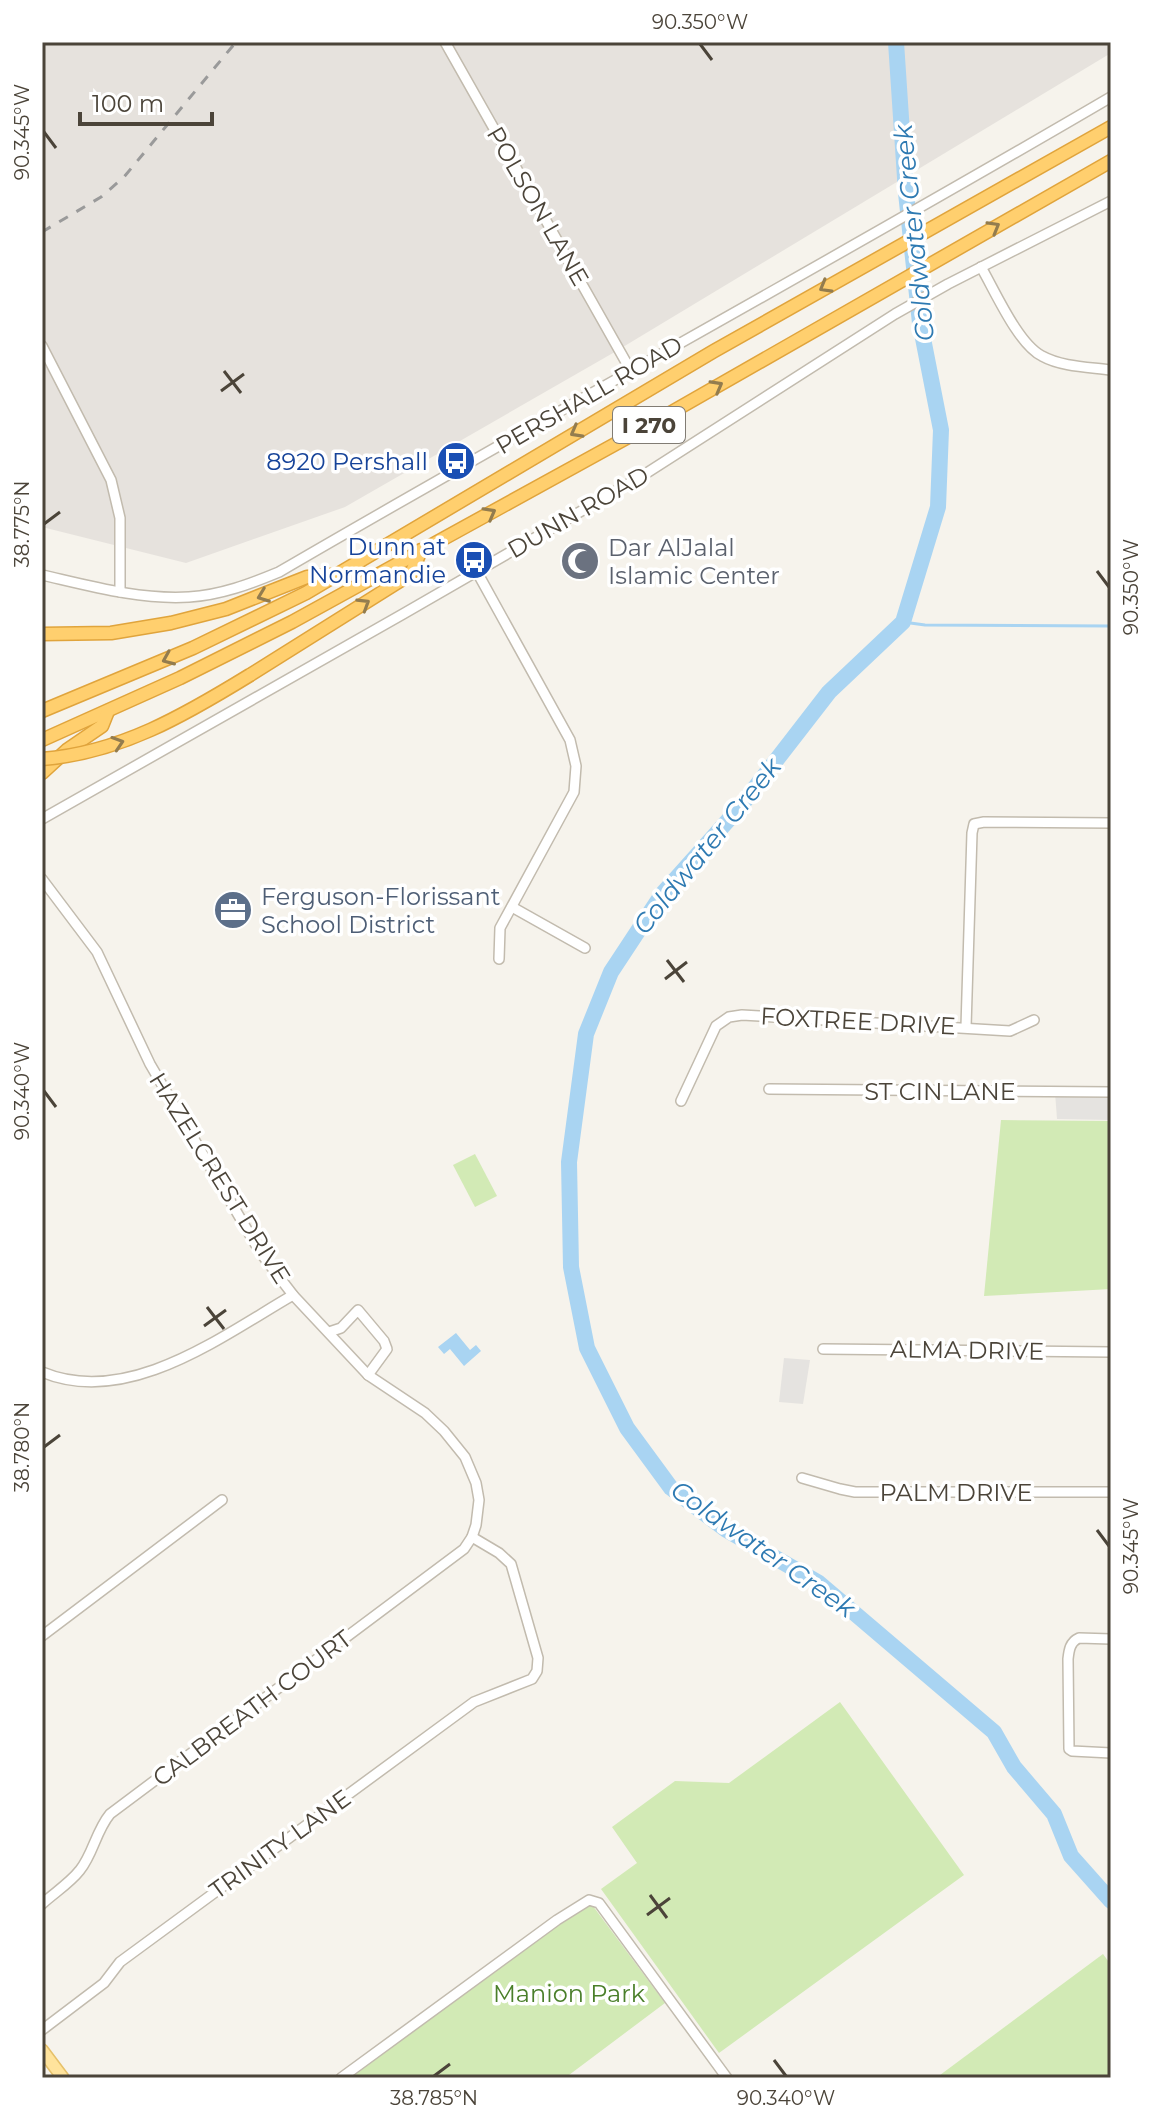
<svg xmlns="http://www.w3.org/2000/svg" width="1153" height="2120" font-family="Montserrat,sans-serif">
<rect width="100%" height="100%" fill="#f6f3ec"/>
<path fill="#e6e2dd" d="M42,42H1111V53L613,353L345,507L186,563L42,527Z"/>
<g fill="#d2eab5">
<path d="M1001,1120L1111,1121V1289L984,1296Z"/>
<path d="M475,1154L497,1196L475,1207L453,1165Z"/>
<path d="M840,1702L964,1875L719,2053L601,1889L637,1863L612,1827L675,1781L729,1783Z"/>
<path d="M587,1898L665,2003L565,2078H341Z"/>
<path d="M1103,1954L1111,1965V2078H936Z"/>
</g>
<g fill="#e5e3e0">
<path d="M1055,1092H1111V1120L1057,1119Z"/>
<path d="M784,1358L810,1360L803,1404L779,1402Z"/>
</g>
<path fill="#a9d4f2" d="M456,1333L470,1350L476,1345L481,1351L464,1366L450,1349L444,1354L438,1347Z"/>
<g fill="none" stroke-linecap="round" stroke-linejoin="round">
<path stroke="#a9d4f2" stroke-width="3" d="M903,622L925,625L1111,626"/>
<path stroke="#a9d4f2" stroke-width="16" d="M896,42L906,193L920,323L941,430L938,507L903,622L829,692L740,807L663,893L611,972L586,1034L569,1162L571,1267L587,1348L627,1428L671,1488L725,1529L819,1583L994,1732L1014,1767L1054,1814L1071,1856L1111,1901"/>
<defs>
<g id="minor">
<path d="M445,42L631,371"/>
<path d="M981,267C995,291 1018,344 1042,356C1062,367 1089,367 1111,370"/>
<path d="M42,346L111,480L120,518V592"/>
<path d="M477,572L570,740L576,766L574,792L500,928L499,959"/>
<path d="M42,575C90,586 140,600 189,597C221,595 250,584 279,572C555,411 835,259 1111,97"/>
<path d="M42,819L403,614L642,476L895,314L948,284L1111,201"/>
<path d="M42,879L97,952L150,1064L260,1252L293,1295L368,1375L425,1413L444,1431L465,1457L476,1483L479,1500L476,1525L472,1537L464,1549L110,1814C96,1831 93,1854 80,1870C70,1883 54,1893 42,1904"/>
<path d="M512,907L585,948"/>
<path d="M966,1027L972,833L974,824L984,822L1111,823"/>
<path d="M769,1089L1111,1092"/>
<path d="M681,1101L716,1026L729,1017L742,1015L1010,1031L1034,1020"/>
<path d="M329,1332L341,1328L358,1310L384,1341L387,1349L368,1375"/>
<path d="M823,1349L1111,1352"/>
<path d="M42,1372C128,1408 222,1336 293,1295"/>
<path d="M802,1478L840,1489L855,1492H1111"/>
<path d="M42,1636L222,1500"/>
<path d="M1111,1639L1079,1638C1070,1642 1069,1650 1068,1659L1069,1749L1072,1751L1111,1753"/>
<path d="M42,2030L104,1983L120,1962L474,1702L532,1679L537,1671L538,1658L511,1564L499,1553L472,1537"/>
<path d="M341,2078L557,1920L589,1900L599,1903L727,2078"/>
</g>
<path id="major" d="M42,2050L63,2078"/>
<g id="highway">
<path d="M42,634L111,633L171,623L226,609L307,577L330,575"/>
<path d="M250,675L411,574L421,550"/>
<path d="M42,711L193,648L306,593L714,351L1111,127"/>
<path d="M42,740L180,678L292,622L630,436L1111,161"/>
<path d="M42,773L67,750L102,726L108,711"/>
</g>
</defs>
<use href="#minor" stroke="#c2bbae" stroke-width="12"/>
<use href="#major" stroke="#e6c16a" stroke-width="14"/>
<use href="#highway" stroke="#e0a43c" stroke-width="15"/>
<use href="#minor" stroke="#fff" stroke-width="9"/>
<use href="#major" stroke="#ffe39c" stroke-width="11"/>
<use href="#highway" stroke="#ffcf6e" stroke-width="12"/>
<path stroke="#9a9a9a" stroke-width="3" stroke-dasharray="10 10" stroke-linecap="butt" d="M42,232L101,197L124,177L236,42"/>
<defs>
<path id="highway-bridge" d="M42,759C120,753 185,715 250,675"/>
</defs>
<use href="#highway-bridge" stroke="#e0a43c" stroke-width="15" stroke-linecap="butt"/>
<use href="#highway-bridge" stroke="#ffcf6e" stroke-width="12"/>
</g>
<defs><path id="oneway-chevron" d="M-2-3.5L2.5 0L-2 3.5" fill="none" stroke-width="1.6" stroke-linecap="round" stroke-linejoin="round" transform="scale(2)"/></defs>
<g stroke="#937c4e">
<use href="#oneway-chevron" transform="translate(994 227) rotate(-30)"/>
<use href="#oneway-chevron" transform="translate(825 287) rotate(150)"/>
<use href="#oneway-chevron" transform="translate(717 386) rotate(-29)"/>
<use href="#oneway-chevron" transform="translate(576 432) rotate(151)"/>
<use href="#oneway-chevron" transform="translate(490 513) rotate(-29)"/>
<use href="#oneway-chevron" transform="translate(263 596) rotate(159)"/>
<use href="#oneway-chevron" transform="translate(364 604) rotate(-32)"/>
<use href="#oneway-chevron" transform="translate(168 659) rotate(157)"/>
<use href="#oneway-chevron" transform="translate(118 743) rotate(-18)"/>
</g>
<path fill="none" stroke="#4b4439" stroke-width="3" d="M700,44L712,60M44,132L56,148M224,371L241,393M221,391L244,374M44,524L60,512M1097,571L1109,587M667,960L684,982M665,979L687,962M44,1091L56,1107M207,1307L224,1329M204,1326L226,1310M44,1447L60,1435M1097,1530L1109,1546M650,1895L667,1918M647,1915L670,1898M774,2060L786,2076M434,2076L450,2064"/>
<defs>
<symbol id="bus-disc" viewBox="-11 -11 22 22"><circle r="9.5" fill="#1a4fb4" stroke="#fff"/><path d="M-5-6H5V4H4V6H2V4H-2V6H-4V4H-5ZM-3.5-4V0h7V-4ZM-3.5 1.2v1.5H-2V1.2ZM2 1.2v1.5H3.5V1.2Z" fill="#fff"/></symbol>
<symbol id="mosque-disc" viewBox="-11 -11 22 22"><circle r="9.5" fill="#6b7280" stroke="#fff"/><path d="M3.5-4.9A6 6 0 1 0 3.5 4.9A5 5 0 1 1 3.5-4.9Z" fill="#fff"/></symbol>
<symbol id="office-disc" viewBox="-11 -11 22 22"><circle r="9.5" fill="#5c6f8a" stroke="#fff"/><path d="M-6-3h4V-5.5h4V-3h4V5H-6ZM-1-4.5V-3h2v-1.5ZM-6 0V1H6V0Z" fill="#fff"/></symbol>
</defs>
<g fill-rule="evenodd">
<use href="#bus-disc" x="434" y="439" width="44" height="44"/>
<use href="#bus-disc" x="452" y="538" width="44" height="44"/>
<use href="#mosque-disc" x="558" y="539" width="44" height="44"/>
<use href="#office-disc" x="211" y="888" width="44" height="44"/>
</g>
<g text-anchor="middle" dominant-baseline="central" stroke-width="7" stroke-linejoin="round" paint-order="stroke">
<rect fill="#fff" stroke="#817c74" stroke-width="2" x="613" y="407" width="72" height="36" rx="6"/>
<g font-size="22" font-weight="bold" fill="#4b4439">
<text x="649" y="425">I 270</text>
</g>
<g font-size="24" fill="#4b4439" stroke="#fff">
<text transform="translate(538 206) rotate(60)">POLSON LANE</text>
<text transform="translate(589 395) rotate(-30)">PERSHALL ROAD</text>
<text transform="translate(578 512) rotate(-30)">DUNN ROAD</text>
<text transform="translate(858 1021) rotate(3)">FOXTREE DRIVE</text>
<text x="940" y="1091">ST CIN LANE</text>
<text transform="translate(220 1178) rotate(58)">HAZELCREST DRIVE</text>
<text transform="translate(967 1350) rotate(1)">ALMA DRIVE</text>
<text x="956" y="1492">PALM DRIVE</text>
<text transform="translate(252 1708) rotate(-37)">CALBREATH COURT</text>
<text transform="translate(280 1844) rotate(-36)">TRINITY LANE</text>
</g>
<g font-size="24" fill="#164399" stroke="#fff" text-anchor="end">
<text x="428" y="461">8920 Pershall</text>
<text x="446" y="546">Dunn at<tspan x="446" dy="28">Normandie</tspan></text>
</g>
<g font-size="24" fill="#5b616d" stroke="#fff" text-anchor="start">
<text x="608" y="547">Dar AlJalal<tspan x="608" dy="28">Islamic Center</tspan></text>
</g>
<g font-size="24" fill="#4e5e75" stroke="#fff" text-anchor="start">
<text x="261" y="896">Ferguson-Florissant<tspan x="261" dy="28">School District</tspan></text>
</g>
<g font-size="24" fill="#4a7f2a" stroke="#fff">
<text x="569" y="1993">Manion Park</text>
</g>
<g font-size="26" font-style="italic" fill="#2e7ab2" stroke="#fff">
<text transform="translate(914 233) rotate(-96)">Coldwater Creek</text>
<text transform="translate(707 846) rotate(-51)">Coldwater Creek</text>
<text transform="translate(763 1549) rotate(35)">Coldwater Creek</text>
</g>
</g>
<rect width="1153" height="2120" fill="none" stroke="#ffffff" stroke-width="88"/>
<path d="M80 112v12h132v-12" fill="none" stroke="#4b4439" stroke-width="4"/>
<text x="92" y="112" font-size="24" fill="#4b4439" stroke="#ffffff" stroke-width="6" paint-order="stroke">100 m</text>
<rect x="44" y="44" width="1065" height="2032" fill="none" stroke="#4b4439" stroke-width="3"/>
<g font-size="20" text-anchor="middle" fill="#4b4439">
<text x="700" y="29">90.350°W</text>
<text transform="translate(22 132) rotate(-90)" y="7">90.345°W</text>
<text transform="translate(22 524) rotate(-90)" y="7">38.775°N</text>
<text transform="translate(1131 587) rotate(-90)" y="7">90.350°W</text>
<text transform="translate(22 1091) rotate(-90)" y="7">90.340°W</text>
<text transform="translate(22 1447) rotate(-90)" y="7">38.780°N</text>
<text transform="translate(1131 1546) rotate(-90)" y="7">90.345°W</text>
<text x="434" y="2105">38.785°N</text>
<text x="786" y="2105">90.340°W</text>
</g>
</svg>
